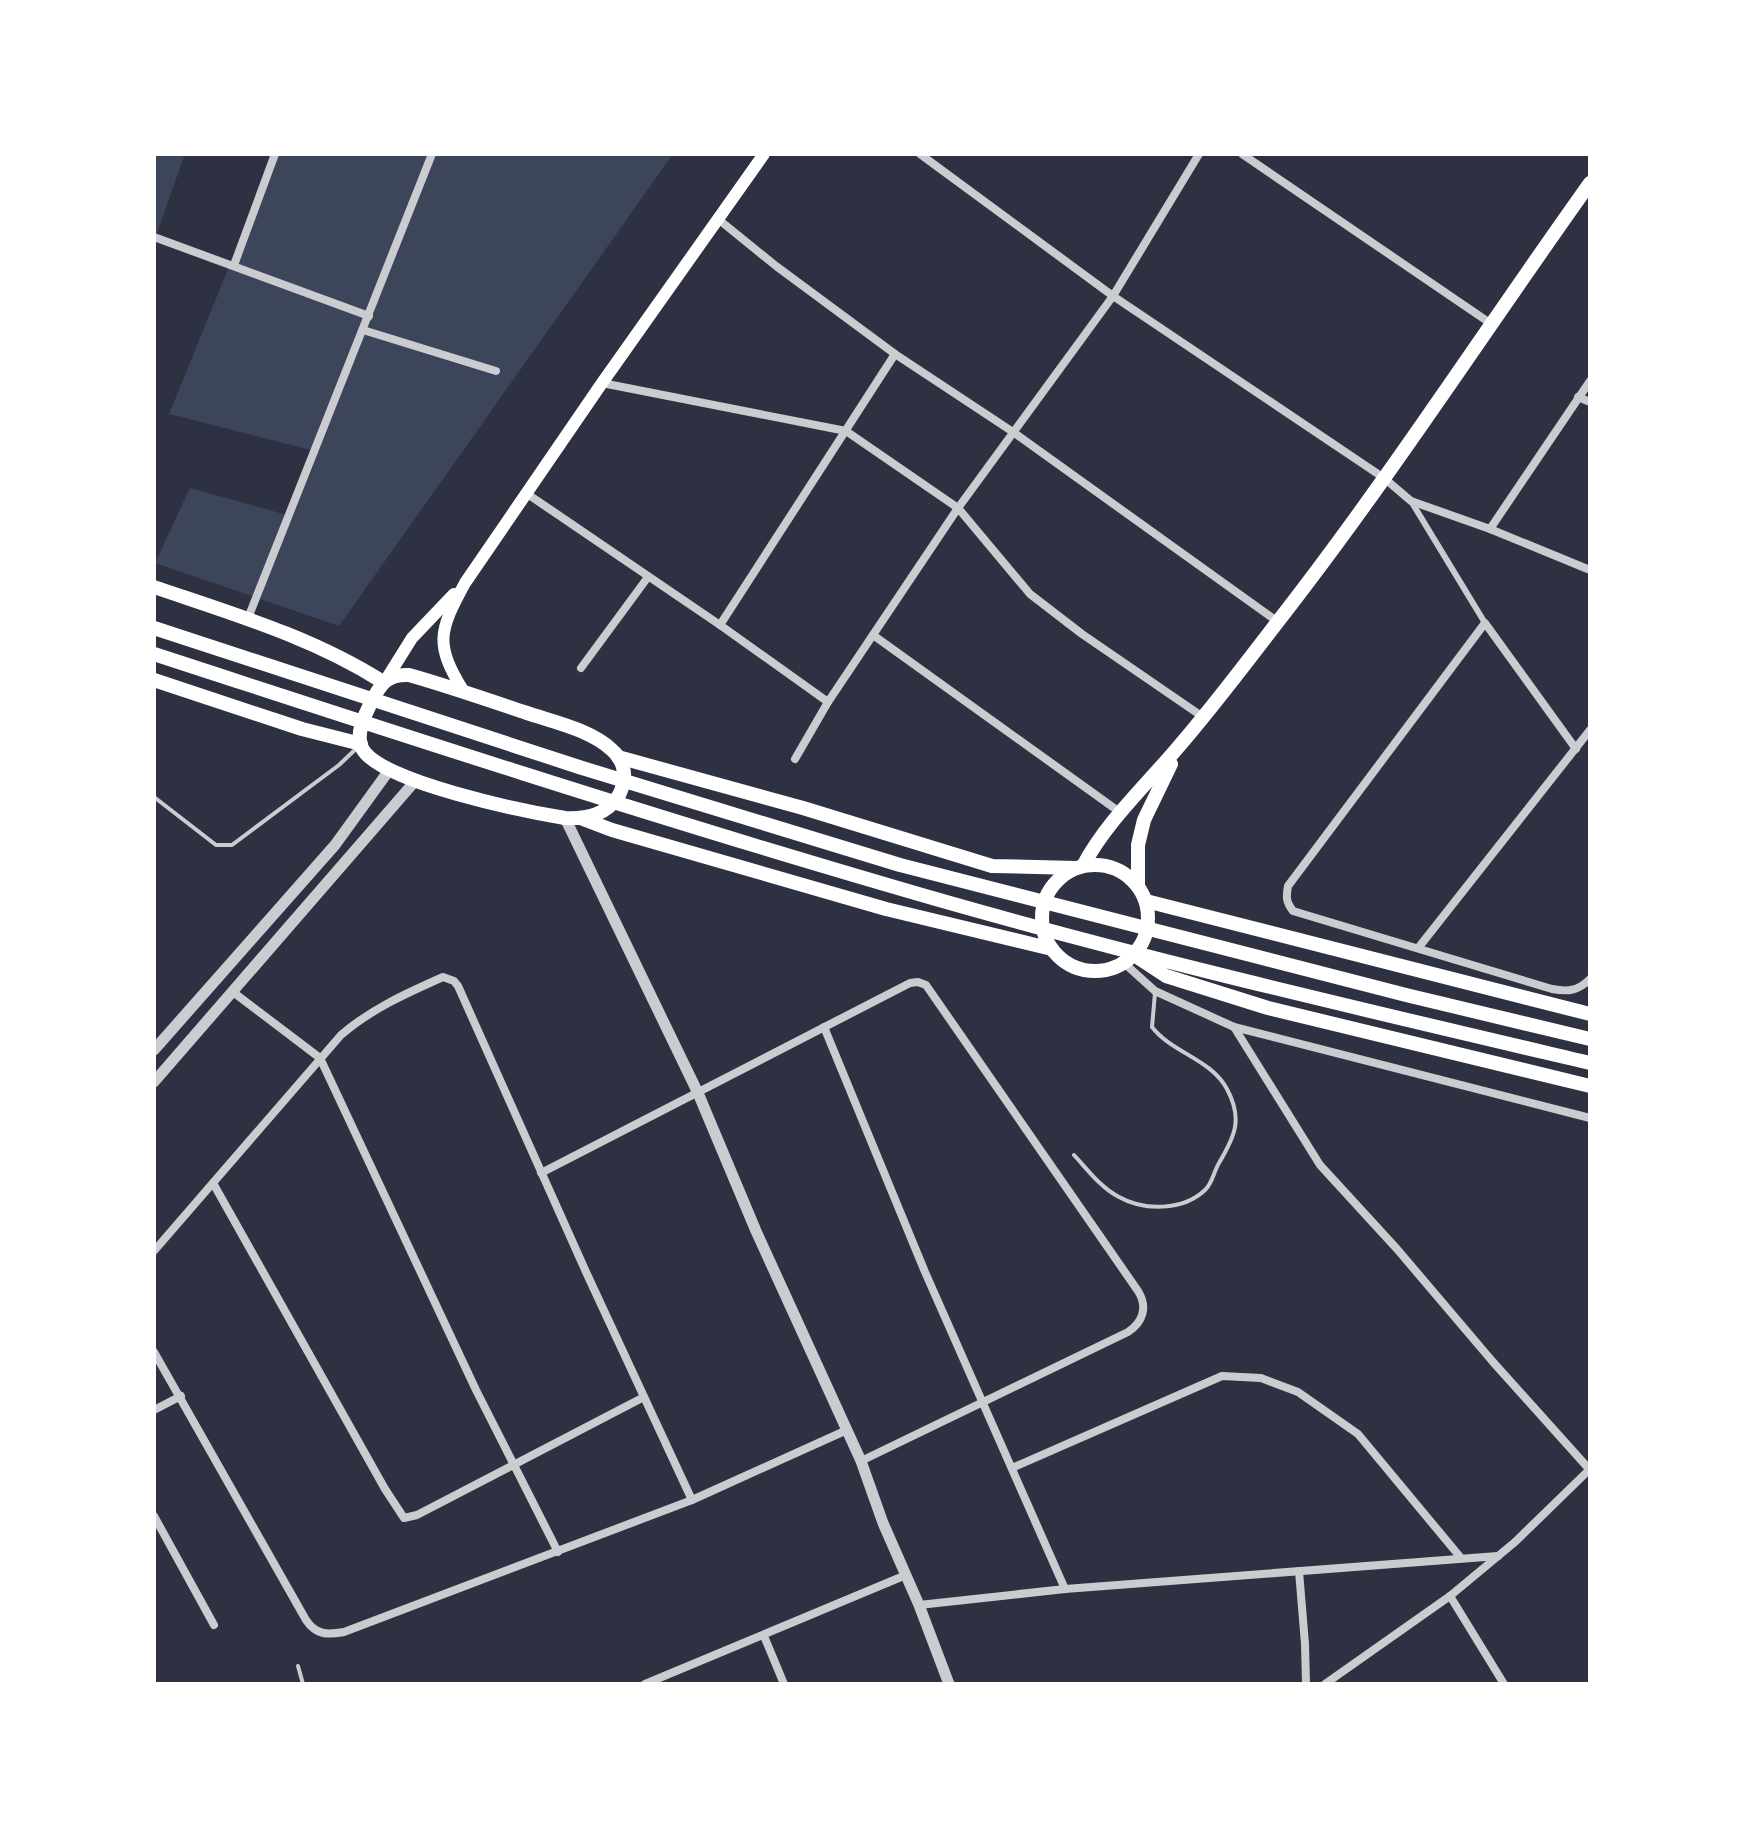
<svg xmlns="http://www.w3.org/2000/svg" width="1744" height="1838" font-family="Barlow,sans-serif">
<rect width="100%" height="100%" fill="#2d3142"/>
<g fill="#3c4559">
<path d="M154,154H185L154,241Z"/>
<path d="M275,154H673L339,626L155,563L190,488L287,515L311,450L169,414Z"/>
</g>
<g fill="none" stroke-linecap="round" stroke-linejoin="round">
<g stroke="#caccd0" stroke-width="4">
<path d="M154,797L216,845H232L339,765L359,746"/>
<path d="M1074,1155C1087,1169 1101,1188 1119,1197C1144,1211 1183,1211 1205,1190C1212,1184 1214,1171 1219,1163C1235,1136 1243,1119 1227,1089C1211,1059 1172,1053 1152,1027L1155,993"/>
<path d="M298,1666L303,1684"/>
</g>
<path stroke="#caccd0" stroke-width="6" d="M1411,501L1485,623"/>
<g stroke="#caccd0" stroke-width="8">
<path d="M920,154L1113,296L1384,478L1411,501L1490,529L1590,570"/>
<path d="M1242,154L1490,323"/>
<path d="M718,219L776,266L895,354L1013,432L1278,622"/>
<path d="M154,237L369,316"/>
<path d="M234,265L275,154"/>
<path d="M363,330L496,371"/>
<path d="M602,383L846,431L958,508L1030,594L1082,634L1203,717"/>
<path d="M1578,397L1590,402"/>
<path d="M526,493L720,625L828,702"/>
<path d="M1490,529L1590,381"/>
<path d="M248,618L432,154"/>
<path d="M720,625L895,354"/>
<path d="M873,635L1121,813"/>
<path d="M581,668L648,577"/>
<path d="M1576,749L1485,623L1288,886C1286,897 1286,902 1293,911L1552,989C1568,992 1578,991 1590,979"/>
<path d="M795,759L828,702L958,508L1113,296L1199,154"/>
<path d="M1419,947L1590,730"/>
<path d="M1124,963L1155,991L1234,1027L1590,1118"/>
<path d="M233,992L320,1058L476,1390L558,1552"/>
<path d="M824,1027L925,1272L1065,1589"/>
<path d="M1234,1027L1320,1165L1397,1249L1493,1362L1590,1470"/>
<path d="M541,1173L910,983L918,982L926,985L1138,1291C1148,1307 1143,1322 1128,1332L861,1461"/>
<path d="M213,1183L385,1489L404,1518L417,1515L644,1397"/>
<path d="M154,1251L341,1035C371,1009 407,993 443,977L454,981L458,986L586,1272L692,1500"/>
<path d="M154,1352L306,1620C316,1635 327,1635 344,1632L692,1500L847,1430"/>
<path d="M154,1410L181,1396"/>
<path d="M1012,1468L1222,1376L1261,1378L1298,1392L1358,1434L1461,1558"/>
<path d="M154,1516L214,1625"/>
<path d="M1299,1571L1305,1644L1306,1684"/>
<path d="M1450,1596L1504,1684"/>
<path d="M919,1605L1065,1589L1498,1556"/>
<path d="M764,1636L784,1684"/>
<path d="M645,1684L906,1575"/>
<path d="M1325,1684L1450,1596L1515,1542L1590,1469"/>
</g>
<g stroke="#caccd0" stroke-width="11">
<path d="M565,818L698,1093L756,1231L861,1461L883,1523L919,1605L949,1684"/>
<path d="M154,1050L335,845L390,769"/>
<path d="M154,1082L416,780"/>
</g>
<g stroke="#fff" stroke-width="12">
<path d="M387,678L412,638L454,594"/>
<path d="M464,692C434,644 439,631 465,583L602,383L764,154"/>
</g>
<g stroke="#fff" stroke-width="14">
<path d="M154,587C233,614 312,637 383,682"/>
<path d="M409,675C448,686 488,700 527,713C554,722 591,730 612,750C626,762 627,779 619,795C607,815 587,819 565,818C528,812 378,782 362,748C355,734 365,714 372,701C381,683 388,674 409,675Z"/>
<path d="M154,680L302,729L361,744"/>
<path d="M618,757L803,808L992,866L1076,868"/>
<path d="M583,819L612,830L886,909L1052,949"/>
<circle cx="1095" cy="918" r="53"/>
<path d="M1083,866C1105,824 1143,788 1174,752C1210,711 1243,667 1276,624C1387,482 1485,330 1590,183"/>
<path d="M1138,886V845L1144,820L1171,764"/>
<path d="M1146,901L1590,1014"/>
<path d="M1134,955L1166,976L1268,1008L1590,1086"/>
</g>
<g stroke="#fff" stroke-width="14">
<path d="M154,628L579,767L900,865L1406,995L1590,1039"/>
<path d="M154,654C399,734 644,814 891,886C1122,954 1356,1008 1590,1063"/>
</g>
</g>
<rect width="1744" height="1838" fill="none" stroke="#ffffff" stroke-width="312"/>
</svg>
